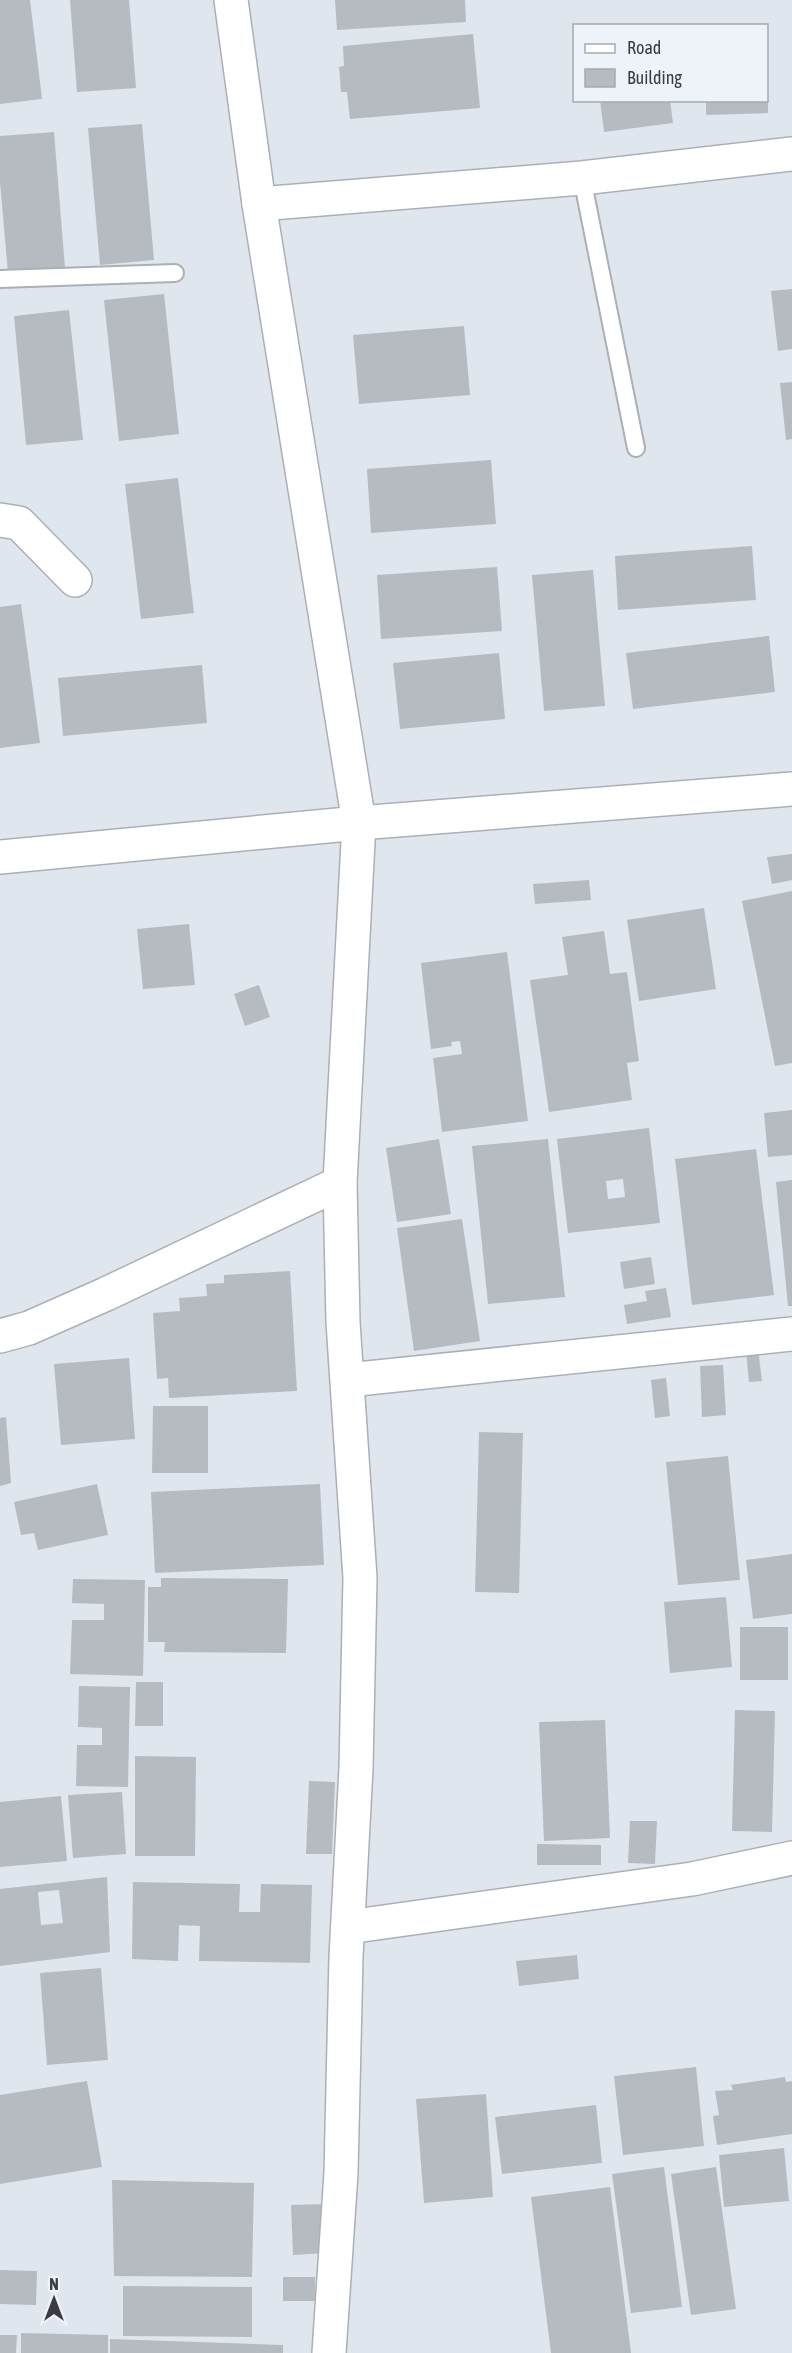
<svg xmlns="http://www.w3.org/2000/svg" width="792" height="2353" font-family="'Asap Condensed',sans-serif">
<rect width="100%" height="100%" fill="#e0e6ed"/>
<g fill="#b6bbc2" fill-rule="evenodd">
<path d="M0,0H30L42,99L0,104Z"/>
<path d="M70,0H129L136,88L77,92Z"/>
<path d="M335,0H465L466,22L337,30Z"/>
<path d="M473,34L480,108L350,119L347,92H341L339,67L344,66L343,46Z"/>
<path d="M600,100H670L673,123L604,132Z"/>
<path d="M706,100H768V113L706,115Z"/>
<path d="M142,124L154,260L100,265L88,128Z"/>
<path d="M54,132L65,268L8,273L0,182V136Z"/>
<path d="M792,289V349L778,351L771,291Z"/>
<path d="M164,294L179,434L119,441L104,300Z"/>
<path d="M69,310L83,440L26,445L14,316Z"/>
<path d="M464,326L470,395L359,404L353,335Z"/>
<path d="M792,382V439L786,440L780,383Z"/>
<path d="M491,460L496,524L371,533L367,469Z"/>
<path d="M178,478L194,613L141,619L125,484Z"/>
<path d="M752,546L756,600L618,610L615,556Z"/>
<path d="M497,567L502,631L381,639L377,575Z"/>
<path d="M593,570L605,706L544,711L532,575Z"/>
<path d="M21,604L40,743L0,748V607Z"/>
<path d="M769,636L775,692L633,709L626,653Z"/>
<path d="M499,653L505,719L400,729L393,663Z"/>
<path d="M202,665L207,723L63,736L58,678Z"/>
<path d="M792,854V880L772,884L767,857Z"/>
<path d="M589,880L591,900L535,904L533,884Z"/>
<path d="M792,891V1063L775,1066L742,901Z"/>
<path d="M704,908L716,989L639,1001L627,920Z"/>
<path d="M189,924L195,985L143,989L137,929Z"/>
<path d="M604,931L610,974L627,972L639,1061L627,1063L632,1100L549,1112L530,980L568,975L562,937Z"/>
<path d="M507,952L528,1121L442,1132L433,1058L462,1054L460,1041L451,1042L452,1046L431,1049L421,963Z"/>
<path d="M259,985L270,1017L245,1026L234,994Z"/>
<path d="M792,1110V1155L768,1157L764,1113Z"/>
<path d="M649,1128L660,1223L568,1233L557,1139ZM623,1179L625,1197L608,1199L606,1181Z"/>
<path d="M439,1139L451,1214L397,1222L386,1148Z"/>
<path d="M548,1139L565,1297L488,1304L472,1146Z"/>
<path d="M756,1149L774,1295L692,1305L675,1159Z"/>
<path d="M792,1180V1306H788L776,1182Z"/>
<path d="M462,1219L480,1341L414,1351L397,1228Z"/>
<path d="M651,1257L655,1284L624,1289L620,1262Z"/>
<path d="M290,1271L297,1391L169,1398L168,1378L157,1379L153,1313L180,1311L179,1298L207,1296L206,1284L224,1283V1275Z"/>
<path d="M666,1288L671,1317L627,1324L624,1305L647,1301L645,1291Z"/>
<path d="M758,1349L762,1381L749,1382L746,1351Z"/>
<path d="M129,1358L135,1439L61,1445L54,1364Z"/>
<path d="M723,1365L726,1415L702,1417L700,1366Z"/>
<path d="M666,1378L670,1416L655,1418L651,1380Z"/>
<path d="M153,1406H208V1473H152Z"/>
<path d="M6,1417L11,1483L0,1486V1418Z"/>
<path d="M479,1432L523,1433L519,1593L475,1592Z"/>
<path d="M728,1456L740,1580L678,1585L666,1462Z"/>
<path d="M97,1484L108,1535L38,1550L34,1533L21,1535L14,1502Z"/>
<path d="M320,1484L324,1565L155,1573L151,1492Z"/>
<path d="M792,1554V1614L753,1619L746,1560Z"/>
<path d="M161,1578L288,1579L286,1653L164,1652L165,1642H148V1587H161Z"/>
<path d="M73,1579L145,1580L143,1676L70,1674L72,1620H104V1604L72,1603Z"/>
<path d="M726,1597L732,1667L670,1673L664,1602Z"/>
<rect x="740" y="1627" width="48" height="53"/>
<path d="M136,1682H163V1726H135Z"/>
<path d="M79,1686L130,1687L128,1787L76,1786L77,1745H102V1728L78,1727Z"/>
<path d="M735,1710L775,1711L772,1832L732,1831Z"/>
<path d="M605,1720L610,1838L544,1841L539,1722Z"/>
<path d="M135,1756L196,1757L195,1856H135Z"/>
<path d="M309,1781L335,1782L332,1854H306Z"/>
<path d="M122,1792L126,1854L73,1858L68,1795Z"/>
<path d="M61,1796L67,1861L0,1867V1802Z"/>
<path d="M630,1821H657L655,1864L628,1863Z"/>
<path d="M537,1844L601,1845V1865H537Z"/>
<path d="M107,1877L110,1952L0,1966V1889ZM59,1890L63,1923L41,1925L38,1892Z"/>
<path d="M133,1882L240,1884L239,1912H260L261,1884L312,1885L310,1963L199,1961L200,1926L179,1925L178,1961L132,1959Z"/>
<path d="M577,1955L579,1979L519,1986L516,1961Z"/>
<path d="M101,1968L108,2060L47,2065L40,1973Z"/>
<path d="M696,2067L704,2146L623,2155L614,2076Z"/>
<path d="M785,2077L786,2082L792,2081V2134L717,2145L713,2116L719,2115L715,2091L733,2090L731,2085Z"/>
<path d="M87,2081L102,2167L0,2184V2095Z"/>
<path d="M486,2094L493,2197L424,2203L416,2099Z"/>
<path d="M596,2105L602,2163L502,2174L495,2117Z"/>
<path d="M784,2148L789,2201L724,2207L719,2155Z"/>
<path d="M664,2167L682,2307L631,2313L612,2174Z"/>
<path d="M716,2167L736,2309L691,2315L671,2174Z"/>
<path d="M112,2180L254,2183L252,2277L114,2276Z"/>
<path d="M610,2187L631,2353H551L531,2197Z"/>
<path d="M325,2204L326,2253L293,2255L291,2205Z"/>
<path d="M0,2270L37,2271L36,2305L0,2304Z"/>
<rect x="283" y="2277" width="32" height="24"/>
<path d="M123,2286L252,2287V2337L123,2336Z"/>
<path d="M21,2333L108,2335V2353H21Z"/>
<path d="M0,2335H17L16,2353H0Z"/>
<path d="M110,2339L283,2345V2353H110Z"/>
</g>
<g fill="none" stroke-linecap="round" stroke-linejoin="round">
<defs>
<g id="service">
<path d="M582,178L636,448"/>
<path d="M0,279L175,273"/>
</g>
<g id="minor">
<path d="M231,0L259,204L359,823L340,1183L343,1322L360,1578L356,1768L346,1957L341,2173L329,2353"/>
<path d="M259,204L582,178L792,154"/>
<path d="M0,520L19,523L75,580"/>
<path d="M0,857L359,823L792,789"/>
<path d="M0,1336L29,1328L106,1294L340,1183"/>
<path d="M348,1380L792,1334"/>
<path d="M348,1927L692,1879L792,1858"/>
</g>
</defs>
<use href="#service" stroke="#abb0b7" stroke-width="20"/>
<use href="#minor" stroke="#abb0b7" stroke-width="36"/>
<use href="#service" stroke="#fff" stroke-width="16"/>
<use href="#minor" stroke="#fff" stroke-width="33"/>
</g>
<rect x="573" y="24" width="195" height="78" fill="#eef3fa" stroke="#a6aaaf" stroke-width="1.5"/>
<rect x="585" y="44" width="30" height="9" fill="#ffffff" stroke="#a6aaaf" stroke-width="1.5"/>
<text x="627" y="54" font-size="18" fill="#3a3c3f">Road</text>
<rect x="585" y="69" width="30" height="18" fill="#b6bbc2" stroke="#a6aaaf" stroke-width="1.5"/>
<text x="627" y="84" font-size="18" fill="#3a3c3f">Building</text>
<g transform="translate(54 2299)" stroke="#eef3fa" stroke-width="4.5" paint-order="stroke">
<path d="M0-4.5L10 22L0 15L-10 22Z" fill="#3a3c3f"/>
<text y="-9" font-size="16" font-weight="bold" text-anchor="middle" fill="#3a3c3f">N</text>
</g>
</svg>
